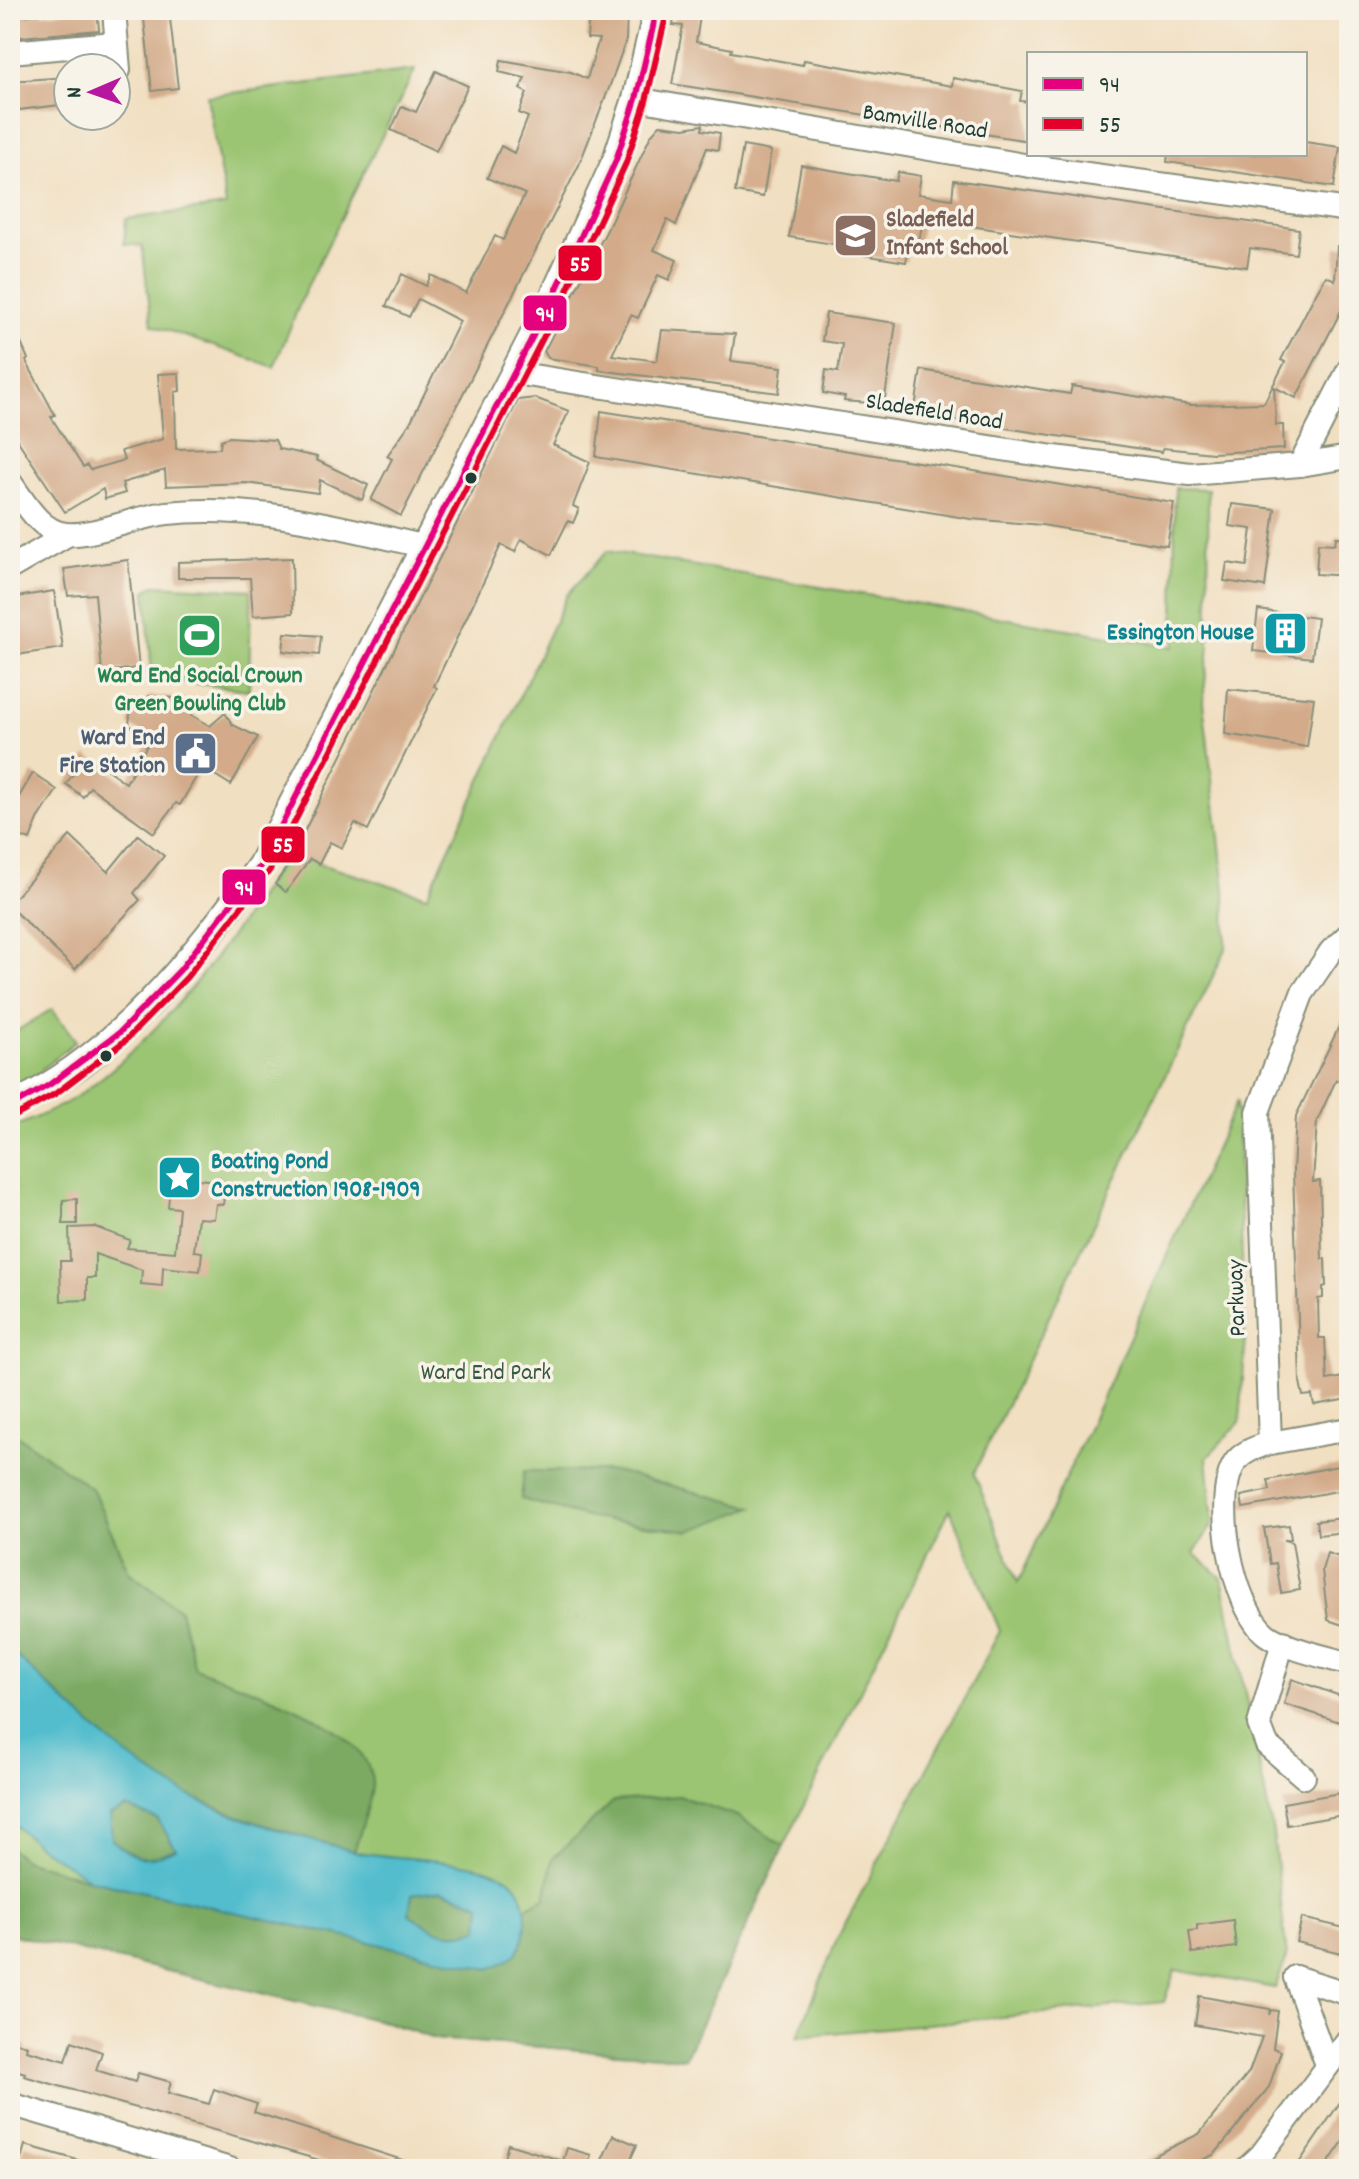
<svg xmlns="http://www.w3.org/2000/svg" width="1359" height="2179" font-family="Dekko,sans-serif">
<rect width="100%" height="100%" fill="#f7f3e8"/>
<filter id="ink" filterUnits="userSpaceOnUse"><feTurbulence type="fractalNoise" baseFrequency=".0125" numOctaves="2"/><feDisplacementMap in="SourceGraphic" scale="16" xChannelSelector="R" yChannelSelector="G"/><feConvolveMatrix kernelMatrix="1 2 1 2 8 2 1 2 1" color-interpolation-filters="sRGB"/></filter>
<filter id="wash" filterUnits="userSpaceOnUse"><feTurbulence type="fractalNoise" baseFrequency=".006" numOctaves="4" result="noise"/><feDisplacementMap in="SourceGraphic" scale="32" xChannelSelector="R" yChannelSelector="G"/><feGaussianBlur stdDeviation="1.8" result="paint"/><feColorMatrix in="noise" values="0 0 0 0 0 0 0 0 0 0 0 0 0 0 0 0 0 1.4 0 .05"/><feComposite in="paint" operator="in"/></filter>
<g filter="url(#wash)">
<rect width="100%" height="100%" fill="#f1dfc1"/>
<g fill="#9bc572" stroke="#5d8153" stroke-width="2">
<path d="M415,70L305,291L274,367L152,325L142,246L124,244L126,219L226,206L207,96Z"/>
<path d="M1175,488L1208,489L1209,647L1203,702L1225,889L1226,949L974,1473L1018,1583L1237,1101L1245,1350L1240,1422L1207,1457L1213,1524L1194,1553L1222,1578L1273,1833L1287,1957L1275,1988L1175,1970L1164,2002L798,2036L837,1939L1000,1631L950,1509L784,1846L685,2058L435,2039L389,2023L10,1934V1129C32,1119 56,1110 76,1097C166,1034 231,940 290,849L319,864L427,896L567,595L607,551L1174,647Z"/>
<path d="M154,585L251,590L249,690L152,678L146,591Z"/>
<path d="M52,1009L76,1041L42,1069L41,1081L10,1096V1035Z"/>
</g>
<g fill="#7caa64" stroke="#4e744c" stroke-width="2">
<path d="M10,1430L93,1490L129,1572L180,1610L195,1668C241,1687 376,1725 372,1786C370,1807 360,1831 354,1852C296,1834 234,1819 180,1791C116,1756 63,1699 10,1650Z"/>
<path d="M524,1471H614L753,1507L690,1531L590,1518L521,1499Z"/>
<path d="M679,1796L737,1816L784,1846L685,2058L435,2039L389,2023L10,1934V1847L24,1860L91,1880L489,1969L524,1937L525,1908L545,1898L553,1858L614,1801Z"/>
<path d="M126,1807L158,1820L176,1849C144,1862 139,1861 112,1840L109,1815Z"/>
<path d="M441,1890L481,1904L480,1929C451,1939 433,1931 409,1914L412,1894Z"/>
</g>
<path fill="#52bdcd" stroke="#387d80" stroke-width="2" fill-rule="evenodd" d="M10,1650C63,1699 115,1754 179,1790C229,1819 290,1832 345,1849C386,1862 491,1855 516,1885C530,1902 530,1945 511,1958C505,1963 496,1966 490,1969L91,1880L38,1846L10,1821ZM126,1807L158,1820L176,1849C144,1862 138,1861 112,1840L110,1815ZM441,1890L481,1904L479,1929C451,1939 433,1931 409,1914L412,1894Z"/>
<g id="blocks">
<g fill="#d3ab8a">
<path d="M80,10H97L99,30L10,38V17Z"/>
<path d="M143,10H169L178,88L152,91Z"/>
<path d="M589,10H627L626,40L609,88L579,165L401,516L371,500L392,459L387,456L410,423L460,321L418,299L409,317L386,306L402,274L426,286L431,275L466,293L495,236L503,240L525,194L487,178L501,146L514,153L528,117L519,113L527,93L520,89L525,78L499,72L501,60L571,72L587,79L599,39L587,38Z"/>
<path d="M675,10H701L696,42L732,49L731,52L803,65L804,60L952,86L953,78L1022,91L1020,101L1029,102V141L672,84L683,26L673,25Z"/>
<path d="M436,71L468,86L436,151L391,130L402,106L416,112Z"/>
<path d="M68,77V104L10,111V81Z"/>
<path d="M660,125L684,128L703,125L702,130L720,133L718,150L707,148L676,225L667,220L654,250L677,260L669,280L658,275L638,318L631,315L612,355L657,361L662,330L735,334L731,361L782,367L779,393L599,370V366L548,358L544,351L607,230L651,135Z"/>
<path d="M1305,142L1340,147L1334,187L1167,162L1168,154H1305Z"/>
<path d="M743,146L771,151L763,197L735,192Z"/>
<path d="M801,165L896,181L898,172L921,176L918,194L952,199L954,180L1299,229L1296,254L1250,248L1247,267L923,219L917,253L908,252L906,262L845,252L846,246L789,237Z"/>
<path d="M1337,246H1349V291L1343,307L1296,398L1274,387L1276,425H1283L1284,449L1213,453L1163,448L1162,452L914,414L921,370L1070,394L1072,386L1191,405L1264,403L1285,362L1281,360L1316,293L1326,276L1335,280Z"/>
<path d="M826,313L896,323L884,404L844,401L845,397L823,393L826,370L838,372L842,344L822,341Z"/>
<path d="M10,318L28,359L26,361L55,415L51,417L83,467L87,465L90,470L124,460L121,451L163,439L158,374L179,373L180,391L175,392L176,449L220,448L221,440L229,437L275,440L279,449L317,457L316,460L368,485L362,500L320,480L318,493L246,483L166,486L165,470L122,483L125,493L105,499L103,489L65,512L10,429Z"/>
<path d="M535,398L569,411L553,445L590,462L573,506L579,509L573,523L568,521L551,555L521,539L515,552L501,545L434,686L437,688L368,830L355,823L342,848L330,842L319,864L310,859L286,892L275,884L297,853L294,852L496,444L518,400Z"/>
<path d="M601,411L1174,503L1167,546L1042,525L971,519L596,457Z"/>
<path d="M1232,504L1275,509L1265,587L1224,581L1227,563L1247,566L1252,529L1229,526Z"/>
<path d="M1336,537L1349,538V576L1316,574L1318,543L1335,544Z"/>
<path d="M292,558L293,613L253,616L250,578H178V562Z"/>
<path d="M128,560L139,668L102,672L95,594L68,596L64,569Z"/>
<path d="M54,591L63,648L10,656V598Z"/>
<path d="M1258,610L1317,618L1312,658L1253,651Z"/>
<path d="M285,633L321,636L319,655L283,651Z"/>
<path d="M1228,689L1314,698L1307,747L1225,734Z"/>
<path d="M149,696L185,699L183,710L210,726L225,713L233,725L258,737L231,785L202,767L180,805L176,803L154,833L90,787L83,797L66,784L87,755L126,783L151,738L129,725L131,705L143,707Z"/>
<path d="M33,773L57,790L38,819L30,840L10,832V806L13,807Z"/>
<path d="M138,835L164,856L134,893L140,900L75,969L10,907V903L70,836L108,872Z"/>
<path d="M1349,1006V1064L1340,1082L1336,1080L1317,1121L1313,1182L1320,1181L1322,1259H1325L1326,1286L1323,1287V1298L1318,1299L1319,1338H1325L1327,1380L1349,1376V1399L1314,1405L1312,1395L1303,1396L1300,1382L1293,1171L1296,1116Z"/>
<path d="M171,1176L226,1182L223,1205L216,1204L214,1219L198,1218L194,1251L202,1252L200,1271L163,1267L162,1286L141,1284L142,1270L95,1254V1278H87V1300L61,1301L60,1261H70L69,1228L95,1227L130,1240L127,1248L175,1252L179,1208L168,1207Z"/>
<path d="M77,1199V1224H63V1200Z"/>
<path d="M1338,1466L1343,1490L1243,1508L1241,1496L1270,1490L1268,1480Z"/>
<path d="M1344,1518L1346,1532L1318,1535L1316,1521Z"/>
<path d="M1289,1525L1291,1539L1284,1540L1292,1542L1300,1590L1281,1593L1276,1563L1270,1564L1264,1528Z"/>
<path d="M1327,1553L1349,1560V1627L1328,1620L1322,1570Z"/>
<path d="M1292,1679L1349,1699V1725L1284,1704Z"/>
<path d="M1340,1793H1349V1814L1287,1825L1283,1803Z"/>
<path d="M1302,1918L1349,1929V1955L1296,1942Z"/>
<path d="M1233,1920L1236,1947L1192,1953L1189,1931L1197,1930V1925Z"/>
<path d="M1199,1996L1270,2009L1269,2015L1271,2010L1278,2011L1273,2048L1281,2051L1269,2087L1215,2154L1184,2169H1127L1199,2134L1249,2072L1262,2037L1195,2025Z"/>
<path d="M10,2040L27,2046L26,2050L66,2061L72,2041L102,2052L96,2070L135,2082L138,2073L171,2082L168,2093L209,2104L214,2089L257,2104L254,2112L418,2165V2169H351L24,2076L25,2073L10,2068Z"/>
<path d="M1349,2089V2133L1324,2169H1295Z"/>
<path d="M613,2135L637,2145L626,2169H598Z"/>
<path d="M508,2144L563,2161L567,2148L591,2155L587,2169H501Z"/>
<path d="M25,2145L95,2165L94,2169H18Z"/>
</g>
</g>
</g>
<g filter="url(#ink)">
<use href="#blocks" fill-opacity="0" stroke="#888e7a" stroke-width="2"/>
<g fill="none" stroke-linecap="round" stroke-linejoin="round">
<defs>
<g id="minor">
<path d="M114,10L119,70"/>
<path d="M10,52L114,43"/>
<path d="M636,99L1036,167L1349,210"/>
<path d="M514,373L1054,457L1190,474L1300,465L1349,457"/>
<path d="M1300,465L1349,369"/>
<path d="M10,482C24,501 40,532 66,534C91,537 139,516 167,513C256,504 341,527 426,547"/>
<path d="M10,568L67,535"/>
<path d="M1349,934L1331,951L1302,994L1258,1112L1270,1443C1258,1447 1246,1450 1237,1460C1210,1493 1233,1610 1267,1635C1289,1650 1324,1656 1349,1664"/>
<path d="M1270,1443L1349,1429"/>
<path d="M1283,1642L1259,1724L1267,1745L1304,1777"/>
<path d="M1295,1977L1327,2065"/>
<path d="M1295,1977L1349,1994"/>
<path d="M10,2104L230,2169"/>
<path d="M1246,2169L1261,2155L1349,2038"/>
</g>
<path id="major" d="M10,1107C119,1054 191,962 261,865L555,293L616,160L636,99L657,10"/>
</defs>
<use href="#minor" stroke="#888e7a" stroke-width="26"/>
<use href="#major" stroke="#888e7a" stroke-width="30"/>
<use href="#minor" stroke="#fff" stroke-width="22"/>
<use href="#major" stroke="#fff" stroke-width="26"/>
<defs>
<path id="bus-1" d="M10,1107L49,1085L119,1033L180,970L261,865L555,293L616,160L636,99L657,10"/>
<path id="bus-2" d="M15,1116L55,1094L126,1040L187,977L270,870L564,297L626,163L646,101L667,12"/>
</defs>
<use href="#bus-1" stroke="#f7f3e8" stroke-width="12"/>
<use href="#bus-2" stroke="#f7f3e8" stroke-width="12"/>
<use href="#bus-1" stroke="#e5007d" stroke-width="6"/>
<use href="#bus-2" stroke="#e4002b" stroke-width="6"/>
</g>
</g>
<defs>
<symbol id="school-square" viewBox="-11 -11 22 22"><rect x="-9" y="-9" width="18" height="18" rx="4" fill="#8d6e63" stroke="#f7f3e8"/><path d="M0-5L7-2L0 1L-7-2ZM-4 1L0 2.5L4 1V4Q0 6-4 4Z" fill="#fff"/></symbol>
<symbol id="building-square" viewBox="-11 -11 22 22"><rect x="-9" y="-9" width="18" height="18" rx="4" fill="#0f9aa8" stroke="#f7f3e8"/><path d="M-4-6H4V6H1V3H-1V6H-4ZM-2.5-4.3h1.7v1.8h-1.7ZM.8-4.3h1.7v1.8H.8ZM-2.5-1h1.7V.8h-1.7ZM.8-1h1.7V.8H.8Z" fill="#fff"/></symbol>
<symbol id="stadium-square" viewBox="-11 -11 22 22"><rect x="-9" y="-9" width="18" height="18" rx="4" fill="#2e9e5b" stroke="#f7f3e8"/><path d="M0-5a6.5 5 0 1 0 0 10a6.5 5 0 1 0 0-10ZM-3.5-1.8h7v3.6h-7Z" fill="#fff"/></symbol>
<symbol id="civic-square" viewBox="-11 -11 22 22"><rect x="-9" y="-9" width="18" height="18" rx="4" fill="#5c6f8a" stroke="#f7f3e8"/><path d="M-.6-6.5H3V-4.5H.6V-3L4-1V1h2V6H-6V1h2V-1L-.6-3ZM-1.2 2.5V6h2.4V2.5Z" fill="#fff"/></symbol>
<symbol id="sight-square" viewBox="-11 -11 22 22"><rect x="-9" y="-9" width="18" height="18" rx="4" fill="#0f9aa8" stroke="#f7f3e8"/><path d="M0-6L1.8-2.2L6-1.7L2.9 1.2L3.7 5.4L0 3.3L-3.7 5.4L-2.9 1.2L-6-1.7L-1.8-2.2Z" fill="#fff"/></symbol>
</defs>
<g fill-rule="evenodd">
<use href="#school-square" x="830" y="210" width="51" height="51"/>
<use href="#building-square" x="1260" y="608" width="51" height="51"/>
<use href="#stadium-square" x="174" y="610" width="51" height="51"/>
<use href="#civic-square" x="170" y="728" width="51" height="51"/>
<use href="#sight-square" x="154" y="1152" width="51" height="51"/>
</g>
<g fill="#1f3d34" stroke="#f7f3e8" stroke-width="3">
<circle cx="471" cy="478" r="7"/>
<circle cx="106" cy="1056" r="7"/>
</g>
<g text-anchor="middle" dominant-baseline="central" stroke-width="7" stroke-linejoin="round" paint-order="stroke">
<g font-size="24" fill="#1f3d34" stroke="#f7f3e8">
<text transform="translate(925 123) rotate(9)">Bamville Road</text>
<text transform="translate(934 413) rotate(9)">Sladefield Road</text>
<text transform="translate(1238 1298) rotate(-92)">Parkway</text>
</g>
<g font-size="24" font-weight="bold" fill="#785e54" stroke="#f7f3e8" text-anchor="start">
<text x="886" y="221">Sladefield<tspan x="886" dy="28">Infant School</tspan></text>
</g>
<g font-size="24" font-weight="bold" fill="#0d838f" stroke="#f7f3e8" text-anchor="end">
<text x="1254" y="634">Essington House</text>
<text x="211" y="1163" text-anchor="start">Boating Pond<tspan x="211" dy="28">Construction 1908-1909</tspan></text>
</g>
<g font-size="24" font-weight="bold" fill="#27864d" stroke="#f7f3e8">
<text x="200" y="677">Ward End Social Crown<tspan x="200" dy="28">Green Bowling Club</tspan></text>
</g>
<g font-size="24" font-weight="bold" fill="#4e5e75" stroke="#f7f3e8" text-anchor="end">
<text x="165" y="739">Ward End<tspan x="165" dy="28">Fire Station</tspan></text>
</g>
<g font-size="24" fill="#385840" stroke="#f7f3e8">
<text x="486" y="1374">Ward End Park</text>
</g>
</g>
<g stroke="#f7f3e8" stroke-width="3">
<rect x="557" y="244" width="46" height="38" rx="8" fill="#e4002b"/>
<rect x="522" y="294" width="46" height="38" rx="8" fill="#e5007d"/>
<rect x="260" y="825" width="46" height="39" rx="8" fill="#e4002b"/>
<rect x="221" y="868" width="46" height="38" rx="8" fill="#e5007d"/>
</g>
<g font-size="22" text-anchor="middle" font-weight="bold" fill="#fff">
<text x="580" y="271">55</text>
<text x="545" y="321">94</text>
<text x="283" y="852">55</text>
<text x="244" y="895">94</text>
</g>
<rect width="1359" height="2179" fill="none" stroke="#f7f3e8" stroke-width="40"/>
<rect x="1027" y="52" width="280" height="104" fill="#f7f3e8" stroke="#a1aaa0" stroke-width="2"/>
<rect x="1043" y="78" width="40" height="12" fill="#e5007d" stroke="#a1aaa0" stroke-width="2"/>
<text x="1099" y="92" font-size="24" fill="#1f3d34">94</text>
<rect x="1043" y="118" width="40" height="12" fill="#e4002b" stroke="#a1aaa0" stroke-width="2"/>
<text x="1099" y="132" font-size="24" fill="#1f3d34">55</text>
<g transform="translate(92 92) rotate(268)"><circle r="38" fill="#f7f3e8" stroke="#a1aaa0" stroke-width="2"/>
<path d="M0-6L14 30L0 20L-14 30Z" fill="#b5179e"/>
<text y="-12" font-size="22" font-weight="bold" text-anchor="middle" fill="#1f3d34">N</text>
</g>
</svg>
